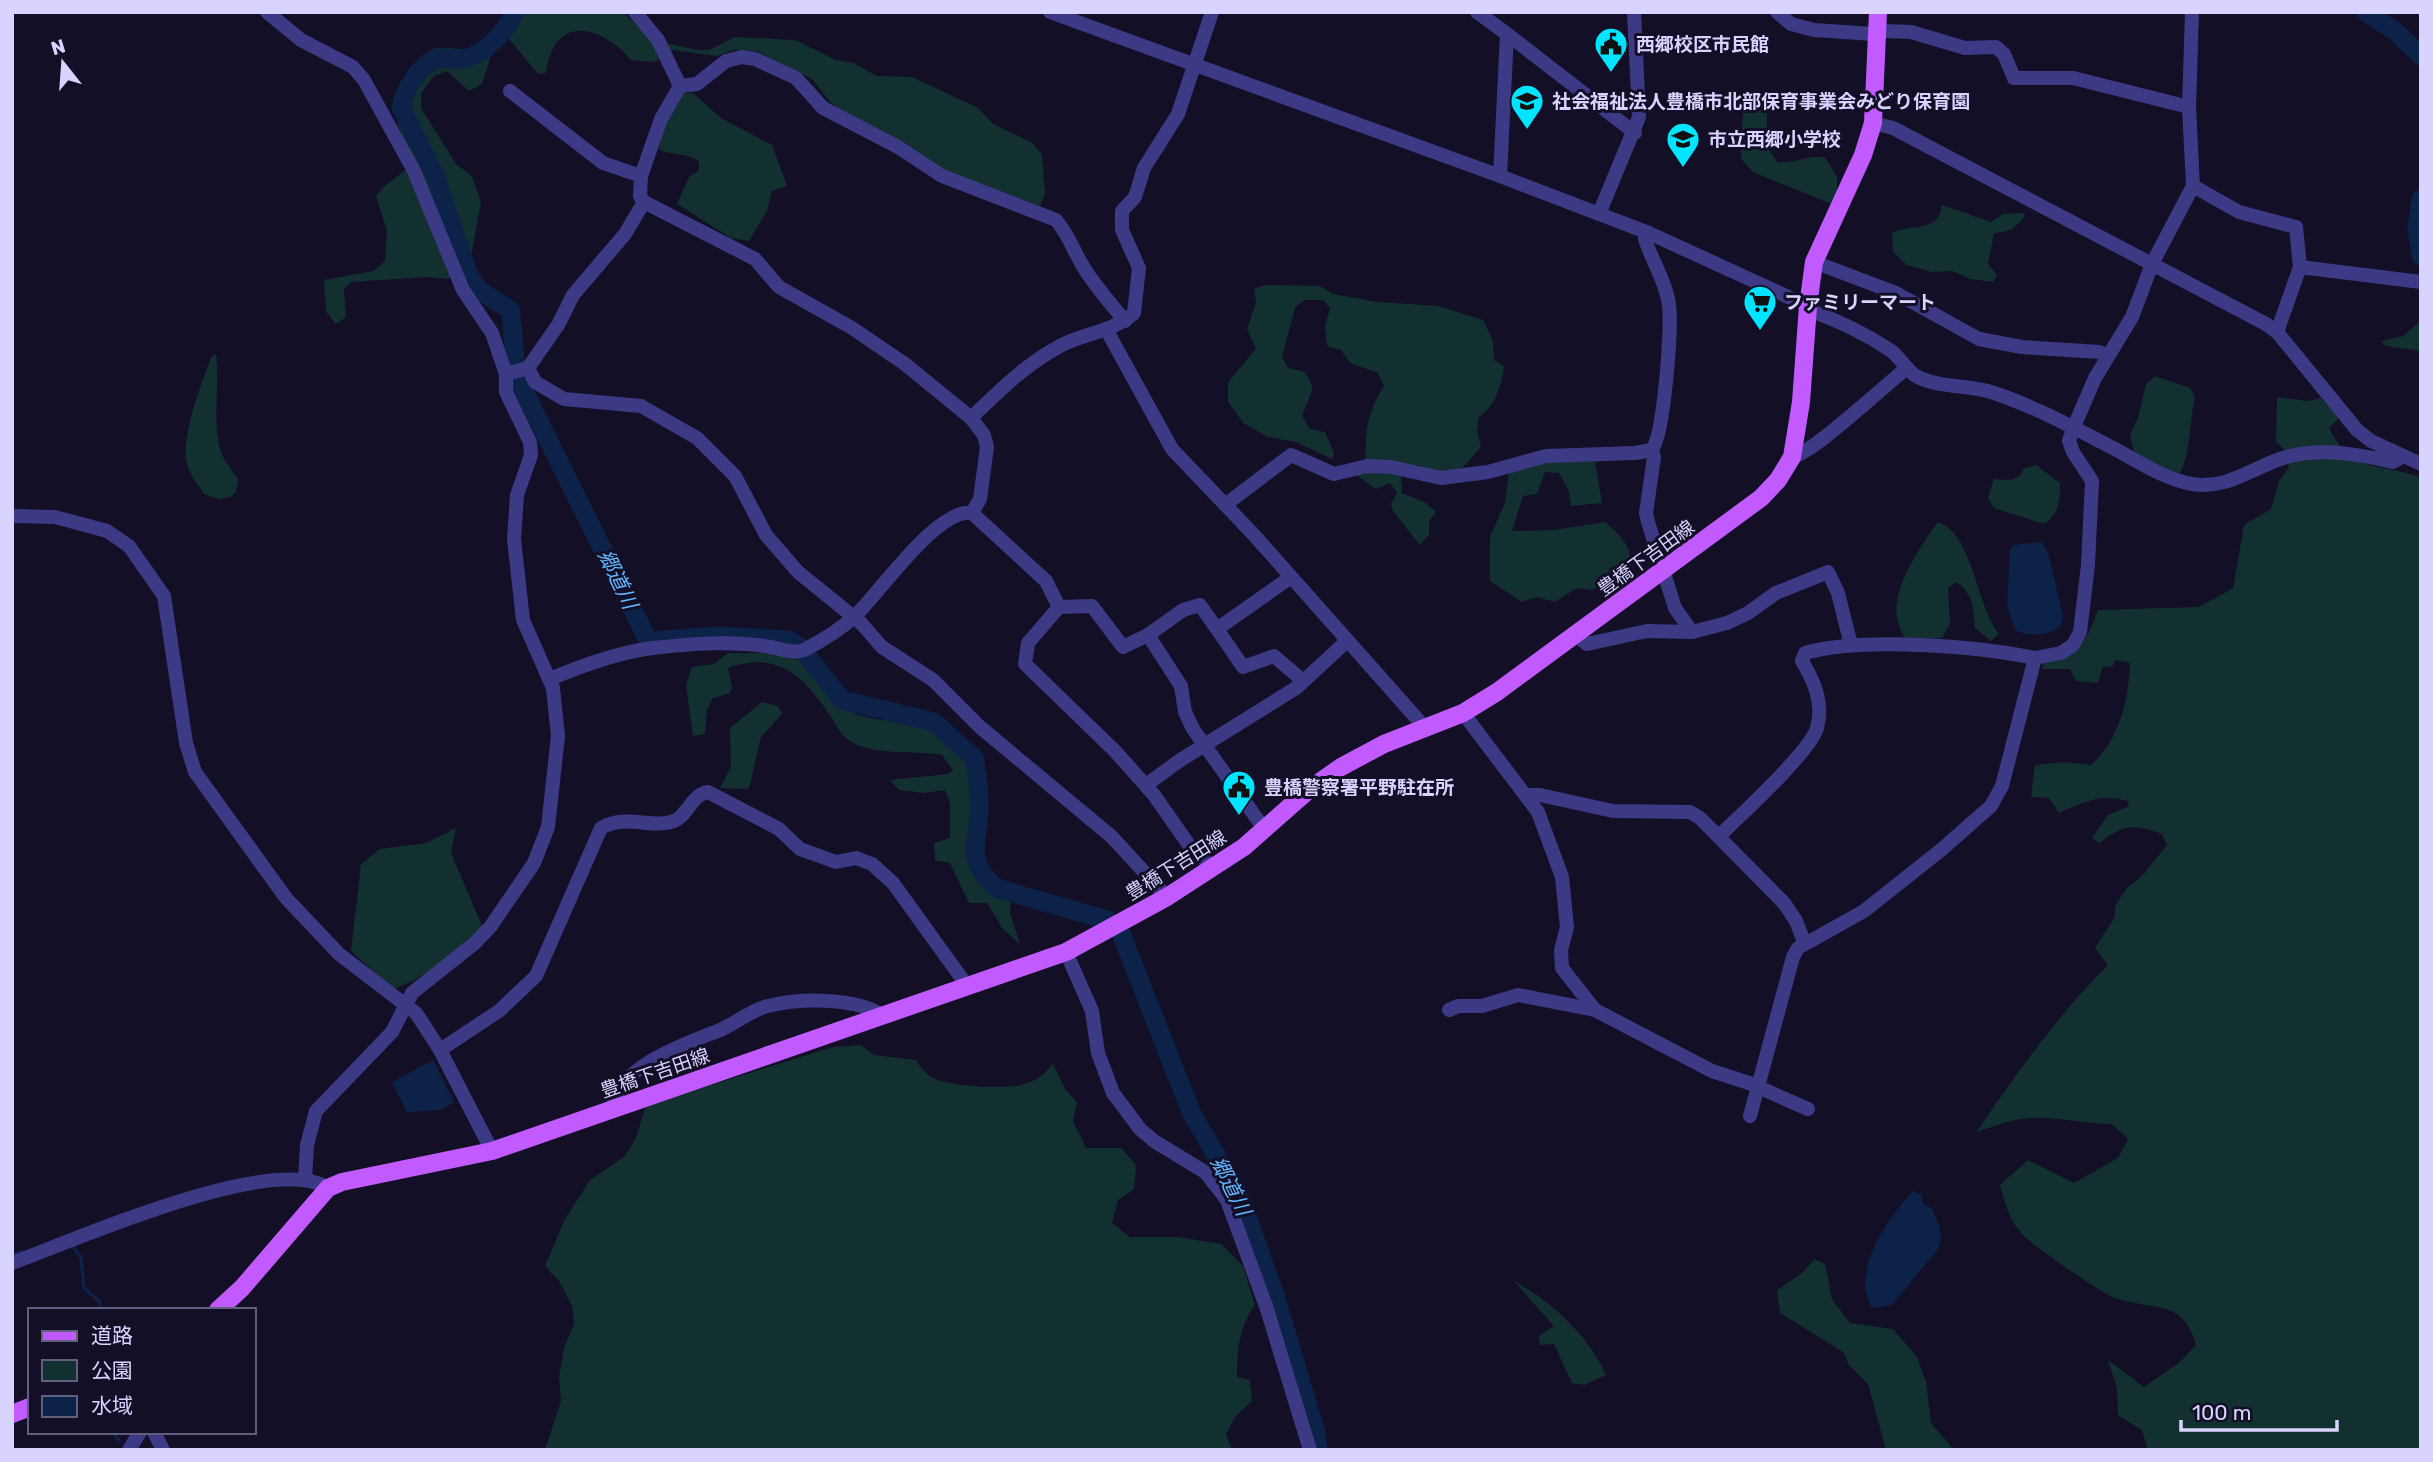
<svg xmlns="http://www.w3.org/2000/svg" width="2433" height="1462" font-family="Rubik,'Noto Sans JP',sans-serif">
<rect width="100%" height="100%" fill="#130f26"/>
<g fill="#12302f">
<path d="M525,12H623L652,40L697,50H709L735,37L795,40L836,60L854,63L877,76L912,77L978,108L993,124L1033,143L1042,155L1045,194L1040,206L946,171L849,116L830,102L812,79L756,51L734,50L716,56L673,50L655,62L631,60C600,24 554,14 546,73L538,74L506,35Z"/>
<path d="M480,43L493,49L482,84L469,91L447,71L434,76L421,93V108L456,164L472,176L481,202L470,263L448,279L428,277L351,282L344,289L346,317L336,324L326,311L324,280L373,271L385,261L387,231L376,197C385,181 404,175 415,160C409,148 399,133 397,119C395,100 417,49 438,48C454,46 465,54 480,43Z"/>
<path d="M678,93H693L721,118L772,145L787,186L772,191L767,211L749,241L731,238L677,204L689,177L699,170V161C687,153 673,155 659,150L664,115Z"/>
<path d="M1749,100L1760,101L1767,111V147L1777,162C1795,164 1807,155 1825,157L1837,177V198L1831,204L1753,172L1741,159L1743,112Z"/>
<path d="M1942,205L1991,222L2003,214L2024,213V218L2011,230L1994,234L1988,264L1997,275L1993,282L1970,279L1953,271L1932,272L1907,265L1893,252L1892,233C1914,223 1939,233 1942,205Z"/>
<path d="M1264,285L1320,286L1333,294L1378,302L1439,306L1483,320L1493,341L1494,360L1504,366C1501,387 1496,405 1479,417L1477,430L1481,447L1458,473H1435L1418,465H1407L1401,476L1402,493L1426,503L1436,512L1429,521V535L1420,545L1393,511L1391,504L1397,493L1390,483L1376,489L1355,474L1366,469C1364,437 1366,414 1384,386L1378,373L1350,363L1341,350L1327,346L1325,325L1330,308L1323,300H1304L1295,308L1282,357L1288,368L1305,372L1313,388L1302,416L1310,429L1325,432L1334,453L1332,459L1296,442L1268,437L1243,423L1228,402V382L1256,349L1247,329L1256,302L1254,289Z"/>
<path d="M2418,323L2421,325V351L2386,346L2381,341L2403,336Z"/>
<path d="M216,354C220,386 212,422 221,452C224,462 233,471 238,480L236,492L231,497L218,499L204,494C199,487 193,479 189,470C177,443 202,384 211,357Z"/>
<path d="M2155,376L2190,388L2195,397C2190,418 2190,459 2179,474L2161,468L2134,452L2130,435L2138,418L2146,384Z"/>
<path d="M2277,397L2308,401L2321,398L2339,418L2329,428C2353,476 2380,461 2421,478V1450H2148L2142,1430L2118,1415L2117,1388L2108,1360L2144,1387L2179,1363L2196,1345C2184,1298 2152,1311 2115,1298C2101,1293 2032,1245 2022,1234C2009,1219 2005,1203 2000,1185L2028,1160L2074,1183L2118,1158L2128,1139L2112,1124C2085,1124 2054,1116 2029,1118C2011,1119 1993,1127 1976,1132C2017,1074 2057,1015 2108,965L2095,948L2115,917V906L2127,888L2142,876L2167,845L2162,834C2132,823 2124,825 2099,843L2092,838L2108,815L2129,806L2128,801C2102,793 2083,802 2059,813L2049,798L2031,797L2035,765L2065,762L2091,765C2119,740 2129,700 2130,663L2116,660L2112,667L2103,666L2098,683L2076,681L2070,669H2042L2044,661C2079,651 2086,644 2098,610L2199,607L2233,588L2244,525L2271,509L2279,481L2289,467L2285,451L2276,441Z"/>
<path d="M1579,458L1595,462L1602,503L1571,506L1569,491L1559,473L1545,472L1537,494L1523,496L1512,531L1554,530L1605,522C1619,534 1635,548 1629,568L1592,590L1577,588L1555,602L1537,597L1522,602L1490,581V537L1505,503L1509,471L1545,460Z"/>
<path d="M2036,465L2060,483C2060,500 2060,513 2044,524L1994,508L1988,498L1994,479L2010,480L2020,476L2023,469Z"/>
<path d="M1938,522C1974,535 1975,604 1999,634L1991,641L1975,628C1973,609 1974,593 1956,582L1948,588L1950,623L1942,638L1906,639C1879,602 1917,552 1938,522Z"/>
<path d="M728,653C752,654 782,650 803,662C824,673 831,705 856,714C888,725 936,720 960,750C992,791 953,852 983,883C990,890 1002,894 1011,899L1010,913L1020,944L1003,929L987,903H969L950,863L935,860L934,843L950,838V804L945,790L924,793L899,790L890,780L948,774L953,770L942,755C913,749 871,758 846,738C839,732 833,719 827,711C802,674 775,651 728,668L732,688L730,693L713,698L707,709L705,734L693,736L686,685L692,667L714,664Z"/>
<path d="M762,702L778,706L782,714L761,737L750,785L748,789L720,788L731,767L730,728Z"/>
<path d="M456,828L451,853L483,928C457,954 428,977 393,989L351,951L361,864L380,849L426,843Z"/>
<path d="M861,1045L874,1055L916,1060C921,1068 926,1075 935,1079C954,1086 1008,1091 1027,1083C1039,1079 1045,1073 1053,1064L1065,1089L1077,1102L1073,1121L1086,1148H1121L1136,1165L1134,1189L1118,1200L1112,1223L1130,1237H1178L1221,1244L1243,1266L1255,1305C1239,1326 1237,1352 1237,1377L1250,1380L1252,1401L1235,1417L1226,1434L1232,1450H545L561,1401L559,1376L565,1345L574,1325L572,1306L559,1281L545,1266L565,1219L590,1180L624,1157L636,1138L646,1105L833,1047Z"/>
<path d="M1815,1259L1825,1264L1832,1299L1850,1323L1893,1329L1917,1357L1926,1382L1931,1423L1954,1450H1886L1868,1384L1849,1365L1843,1352L1780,1313L1777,1290L1802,1273Z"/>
<path d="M1514,1281C1550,1300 1590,1337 1606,1375L1584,1385L1572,1383L1554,1344L1540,1345L1539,1336L1554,1326Z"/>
</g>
<g fill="#0c2248">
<path d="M2037,542L2043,544L2049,555L2063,617L2060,627C2045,636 2030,637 2015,630L2007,605L2010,550L2014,545Z"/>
<path d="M433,1060L454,1102L441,1110L407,1112L392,1082Z"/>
<path d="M1913,1191L1924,1196L1921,1197L1925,1206L1931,1207C1938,1222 1945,1233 1938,1249L1892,1305L1872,1308C1850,1272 1888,1217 1913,1191Z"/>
</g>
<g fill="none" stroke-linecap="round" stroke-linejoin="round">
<g stroke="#0c2248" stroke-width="3.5">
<path d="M72,1246L81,1257L84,1288L99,1301L100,1310"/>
<path d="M12,1254L21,1252"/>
<path d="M113,1432L119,1441"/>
</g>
<g stroke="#0c2248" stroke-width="19">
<path d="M515,12C505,32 485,55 463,59C455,60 448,57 441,58C421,61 405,89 401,107L434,173L468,273L478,289L510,310C515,334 512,359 519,381L647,638L653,641L718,636L788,640L800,647L842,700L934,722L974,758C978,774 979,791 979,808C979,845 963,858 996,888L1107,920"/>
<path d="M2366,12L2395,31L2421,56"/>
<path d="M2421,199L2417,228L2421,256"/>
<path d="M1120,931L1192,1114L1239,1194L1275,1295L1316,1433L1318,1450"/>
</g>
<g stroke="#3d3a85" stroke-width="14">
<path d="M267,12L301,40L353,67L364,80L414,171L463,290L492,333L506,374V392L530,442L531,455L517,495L514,539L523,620L553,688L558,736L548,827L534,863L491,926L475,943L412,993L392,1032L316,1111L307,1145L305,1180"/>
<path d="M635,12L658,40L680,86L697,84L726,61L742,57L755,59L796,78L823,108L898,147L942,176L1056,220C1069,235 1074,252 1084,268C1096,287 1111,304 1125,321"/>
<path d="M1050,12L1500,176L1649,233L1808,306L1814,312C1839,321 1867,335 1890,350C1900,357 1906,370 1916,376C1940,389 1969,384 1994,393C2036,407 2076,429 2115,449C2139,462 2164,479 2192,484C2226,490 2252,468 2283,458C2319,447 2358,454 2393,462L2402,457"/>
<path d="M1477,12L1507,34L1500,176"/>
<path d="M1777,12L1791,24L1814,30L1873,34L1884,31L1911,32L1965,48L1996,47L2004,54L2014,78H2073L2189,107"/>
<path d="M1507,34L1635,133"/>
<path d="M510,91L603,163L641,176"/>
<path d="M1873,123L1893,128L2266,324L2277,332L2357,430L2371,441L2421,464"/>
<path d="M2193,186L2239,212L2296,227L2300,267L2277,332"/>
<path d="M1599,214L1639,117L1634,12"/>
<path d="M1649,233L1645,239C1652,261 1666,282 1669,305C1672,328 1664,434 1652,450L1654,457L1646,513L1648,522L1675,608L1692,632"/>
<path d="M1814,262L1896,293L1979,339L2022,347L2099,352L2108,356"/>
<path d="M2300,267L2421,282"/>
<path d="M1106,329L1172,449L1254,535L1419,721L1422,729"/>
<path d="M528,368L535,382L564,399L641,406L697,438L735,476L766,535L798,572L861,623L882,647L933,680L980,727L1112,837L1167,897"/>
<path d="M506,374L528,368L558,325L573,295L625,234L644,202"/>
<path d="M971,418C999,391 1026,364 1060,346C1084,333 1113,332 1134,313L1139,268L1122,230V211L1135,197L1144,168L1178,114L1212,12"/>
<path d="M1792,457C1811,455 1885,385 1907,368"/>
<path d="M1225,505L1291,455L1334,474L1367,466L1391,467L1441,478L1488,472L1546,456L1635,453L1652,450"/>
<path d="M972,513L1046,581L1059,607L1092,606L1123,647L1148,635L1181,686L1185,712L1193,729L1265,830"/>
<path d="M12,516L55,517L107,531L129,546L164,596L186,743L195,772L286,898L339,954L416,1013L440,1050L492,1151"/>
<path d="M1059,607L1028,643L1025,664L1115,751L1154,795L1189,845L1213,868"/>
<path d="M1217,629L1243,667L1274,656L1303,681"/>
<path d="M1148,635L1183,610L1200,605L1217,629L1291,577"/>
<path d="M1576,635L1587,644L1647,631L1692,632L1727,623L1748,613L1776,593L1828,572L1838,593L1851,645"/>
<path d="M2035,658L2061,653L2073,645L2080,632L2088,565L2092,481L2073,452L2069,441L2073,429L2095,378L2132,317L2152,264L2193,186L2189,107L2192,12"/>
<path d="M550,679C581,666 619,652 653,648C689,644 734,640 770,647C783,649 794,655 806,649C823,640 842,628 855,616C881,591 937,508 972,513L980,499L987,447L984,435L971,418L905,364L852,328L779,287L755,259L644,202L640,196L641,176L661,119L680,86"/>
<path d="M1463,713L1538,812L1562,877L1567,927L1561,950L1562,968L1595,1010L1712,1071L1749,1083L1808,1109"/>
<path d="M1146,785L1179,761L1296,688L1347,641"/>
<path d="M1528,795H1540L1613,811L1690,812L1700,818L1784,903L1796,921L1804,942"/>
<path d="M1719,836C1739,817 1810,752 1817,728C1824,703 1814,681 1802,661L1805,653C1863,637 1976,646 2035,658L2002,786L1991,806L1941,850L1864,911L1798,948L1793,957L1750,1116"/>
<path d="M1066,952L1092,1011L1098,1053L1113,1093L1140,1129L1154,1141L1205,1172L1227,1200L1266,1306L1310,1450"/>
<path d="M1449,1010L1458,1006H1482L1518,995L1595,1010"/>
<path d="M440,1050L499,1011L536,976L601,828C625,814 647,828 671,822C688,818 690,795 708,792L779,829L800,849L836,862L856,858L872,864L893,883L968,987"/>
<path d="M613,1109C613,1068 688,1043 720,1030C736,1023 751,1010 768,1006C800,998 855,997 884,1016"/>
<path d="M12,1263C76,1240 271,1152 328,1188"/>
<path d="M154,1432L163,1450"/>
<path d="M129,1450L140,1432"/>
</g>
<g stroke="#c25bff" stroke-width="18">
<path d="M218,1310L242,1288L328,1188L342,1182L492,1151L1066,952L1167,897L1244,847L1311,788L1341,767L1384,744L1463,713L1497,692L1761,498L1778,480L1792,457L1801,402L1808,306L1814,262L1863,155L1873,123L1878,12"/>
<path d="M12,1414L30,1407"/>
</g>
</g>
<defs>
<symbol id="civic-pin" viewBox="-11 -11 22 30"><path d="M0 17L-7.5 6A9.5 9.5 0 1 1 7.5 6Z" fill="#00e5ff" stroke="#130f26"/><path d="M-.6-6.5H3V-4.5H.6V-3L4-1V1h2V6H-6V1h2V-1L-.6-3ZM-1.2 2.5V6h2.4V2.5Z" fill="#111"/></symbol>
<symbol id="school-pin" viewBox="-11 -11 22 30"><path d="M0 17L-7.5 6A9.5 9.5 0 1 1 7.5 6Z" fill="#00e5ff" stroke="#130f26"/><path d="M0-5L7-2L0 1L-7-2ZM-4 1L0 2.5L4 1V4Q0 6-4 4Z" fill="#111"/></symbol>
<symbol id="supermarket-pin" viewBox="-11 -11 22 30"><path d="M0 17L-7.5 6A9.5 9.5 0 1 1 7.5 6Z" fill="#00e5ff" stroke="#130f26"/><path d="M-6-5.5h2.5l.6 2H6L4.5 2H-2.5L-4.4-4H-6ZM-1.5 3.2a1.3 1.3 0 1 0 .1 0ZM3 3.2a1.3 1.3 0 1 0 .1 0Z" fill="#111"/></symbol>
</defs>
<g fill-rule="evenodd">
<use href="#civic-pin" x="1592" y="25" width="38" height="52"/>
<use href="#school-pin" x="1508" y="82" width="38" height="52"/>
<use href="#school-pin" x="1664" y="120" width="38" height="52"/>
<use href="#supermarket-pin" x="1741" y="283" width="38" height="52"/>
<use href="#civic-pin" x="1220" y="768" width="38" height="52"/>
</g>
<g text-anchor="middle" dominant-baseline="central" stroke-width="6" stroke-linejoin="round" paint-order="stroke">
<g font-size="19" font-weight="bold" fill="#d9d4ff" stroke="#130f26" text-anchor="start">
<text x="1636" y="44">西郷校区市民館</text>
<text x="1552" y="101">社会福祉法人豊橋市北部保育事業会みどり保育園</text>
<text x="1708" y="139">市立西郷小学校</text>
<text x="1784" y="302">ファミリーマート</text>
<text x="1264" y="787">豊橋警察署平野駐在所</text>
</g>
<g font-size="19" fill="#d9d4ff" stroke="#130f26">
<text transform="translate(1646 558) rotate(-36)">豊橋下吉田線</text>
<text transform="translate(1176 865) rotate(-32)">豊橋下吉田線</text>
<text transform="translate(655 1073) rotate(-19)">豊橋下吉田線</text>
</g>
<g font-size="21" font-style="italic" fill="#62b6ff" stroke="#130f26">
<text transform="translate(618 579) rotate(64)">郷道川</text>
<text transform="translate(1231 1186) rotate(63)">郷道川</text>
</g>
</g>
<rect width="2433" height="1462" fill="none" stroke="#d9d4ff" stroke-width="28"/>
<rect x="28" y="1308" width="228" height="126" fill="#130f26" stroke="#625e7d" stroke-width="2"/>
<rect x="42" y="1331" width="35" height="10" fill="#c25bff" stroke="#625e7d" stroke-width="2"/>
<text x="91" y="1343" font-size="21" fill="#d9d4ff">道路</text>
<rect x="42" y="1360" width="35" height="21" fill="#12302f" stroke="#625e7d" stroke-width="2"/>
<text x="91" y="1378" font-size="21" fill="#d9d4ff">公園</text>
<rect x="42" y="1396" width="35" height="21" fill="#0c2248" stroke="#625e7d" stroke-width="2"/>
<text x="91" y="1413" font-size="21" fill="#d9d4ff">水域</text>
<g transform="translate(63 63) rotate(343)" stroke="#130f26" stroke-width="5" paint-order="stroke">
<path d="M0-5L12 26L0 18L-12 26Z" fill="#d9d4ff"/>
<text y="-10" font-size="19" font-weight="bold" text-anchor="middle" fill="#d9d4ff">N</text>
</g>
<path d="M2181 1420v10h156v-10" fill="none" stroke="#d9d4ff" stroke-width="3.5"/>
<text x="2192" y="1420" font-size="21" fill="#d9d4ff" stroke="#130f26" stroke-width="5" paint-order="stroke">100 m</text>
</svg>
